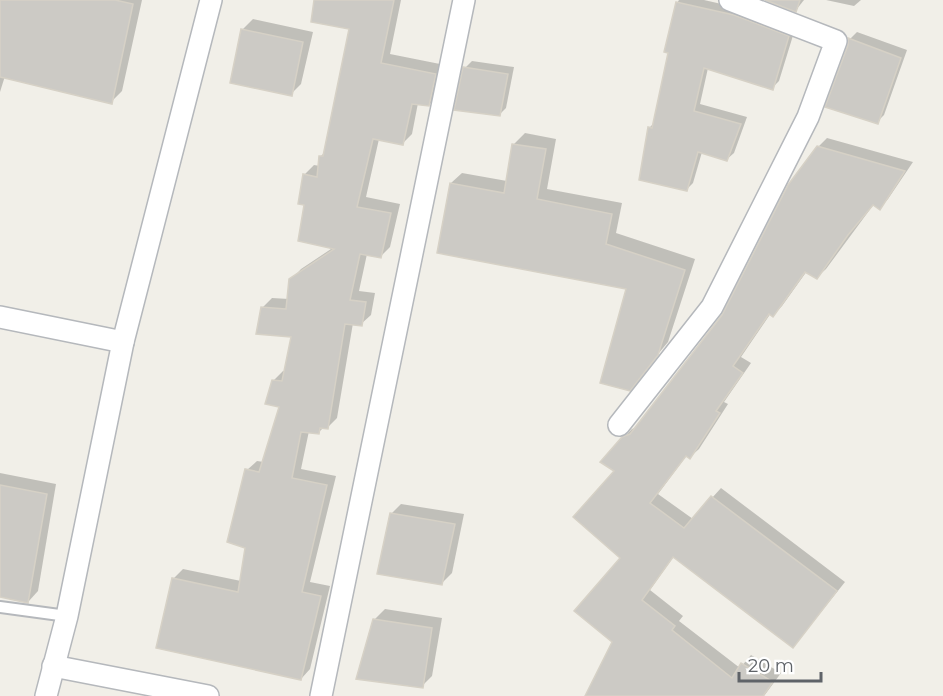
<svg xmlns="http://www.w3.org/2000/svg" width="943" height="696" font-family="Montserrat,sans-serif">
<rect width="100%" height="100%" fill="#f1efe8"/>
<g fill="#0003">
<path d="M0,0H142L122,91L111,102L5,76L0,92Z"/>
<path d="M316,0H401L390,54L445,65L438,95L429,105L418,103L412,134L402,144L379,139L366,197L400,204L390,247L380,257L367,254L359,291L375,293L371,315L361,324L353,323L337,418L328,427H324L319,432L309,431L301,469L336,476L310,582L330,586L310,669L301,679L174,578L183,569L241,581L247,547V470L257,461L264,462L281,406L273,381L283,371H286L292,336L262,308L272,298L289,299L291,280L301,269L334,247L306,204L304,175L314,165L320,166L321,156L325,152L351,28Z"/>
<path d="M679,0H704L739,8L795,29L779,81L772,88L708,68L700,104L747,117L734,153L726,160L702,152L693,183L686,190L649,128L654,123L670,52L677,3Z"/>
<path d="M770,0H804L796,10Z"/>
<path d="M826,0H861L854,6Z"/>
<path d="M253,19L313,32L301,84L291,94L231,82L243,29Z"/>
<path d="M857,32L907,50L884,115L877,122L849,46L850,39Z"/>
<path d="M472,61L514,67L506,108L499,115L465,68Z"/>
<path d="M525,133L556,139L547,189L622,203L616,233L695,259L668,342L629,389L628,288L451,183L462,173L507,181L514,144Z"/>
<path d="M827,138L913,162L888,199L880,208L874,204L826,269L817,277L807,271L782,306L773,315L771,313L741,357L751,363L724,402L728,404L699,449L690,457L687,455L658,494L693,519L721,488L845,582L801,637L674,556L650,590L683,616L679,621L740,668L751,655L781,673L764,696H586L614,641L622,557L616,471L623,438L632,429L637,427L723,316L818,147Z"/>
<path d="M0,473L56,484L38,591L28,602L0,596Z"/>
<path d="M401,504L464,514L452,573L441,584L391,514Z"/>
<path d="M385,609L442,618L432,676L422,686L374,620Z"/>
</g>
<g fill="#cccac5" stroke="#d6d1c6" stroke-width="1.5">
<path d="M0,0H115L133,4L112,104L0,77Z"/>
<path d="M314,0H394L381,63L436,74L429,106L412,104L403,145L373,139L357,207L391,213L381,258L360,254L350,300L366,302L362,326L345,324L328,429L320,428L319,434L301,432L292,478L327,485L302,592L321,596L301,680L156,648L172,578L238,592L245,548L227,542L245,469L259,472L279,407L265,404L272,380L282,381L291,337L256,334L261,307L286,309L289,279L334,249L298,241L304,205L298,204L303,174L317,177L319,156H323L349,29L311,22Z"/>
<path d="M765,0H800L796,12Z"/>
<path d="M676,2L734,15L789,36L773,90L704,68L694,111L741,124L727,161L698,152L687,191L639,180L648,127L652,128L668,53L664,52Z"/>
<path d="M241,29L303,42L292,96L230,83Z"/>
<path d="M848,38L901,58L878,124L825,107L848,45Z"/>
<path d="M463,67L508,74L500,116L454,110Z"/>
<path d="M512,144L546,149L537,199L612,214L606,244L685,270L658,355L630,391L600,383L626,289L437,253L450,183L504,193Z"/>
<path d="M817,146L905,171L880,210L873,205L848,235L817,279L805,272L773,317L769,314L733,366L743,373L716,411L720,413L690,459L686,456L650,503L684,528L711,496L837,591L793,648L673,557L642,600L675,626L672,630L732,678L741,663L773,682L763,696H585L612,642L574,611L620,558L573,517L614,471L600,462L622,437L630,434L722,315L788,185Z"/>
<path d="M0,485L47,494L28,603L0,597Z"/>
<path d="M390,513L455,524L442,585L377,574Z"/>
<path d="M373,619L432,628L423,688L356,679Z"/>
</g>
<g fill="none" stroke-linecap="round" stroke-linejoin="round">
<defs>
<path id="lane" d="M0,607L67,616"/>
<g id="street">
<path d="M0,317L123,342"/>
<path d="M619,425L712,307L808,117L836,41L730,0"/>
<path d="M53,666L208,696"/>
<path d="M46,696L67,616L123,342L211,0"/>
<path d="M321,696L464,0"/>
</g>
</defs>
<use href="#lane" stroke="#b5b8bc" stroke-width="14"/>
<use href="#street" stroke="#b5b8bc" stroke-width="24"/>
<use href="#lane" stroke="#fff" stroke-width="10"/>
<use href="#street" stroke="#fff" stroke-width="21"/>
</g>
<path d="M739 672v9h82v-9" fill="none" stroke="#5f6368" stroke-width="3"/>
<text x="748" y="672" font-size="18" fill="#5f6368" stroke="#ffffff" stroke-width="4.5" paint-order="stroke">20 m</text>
</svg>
